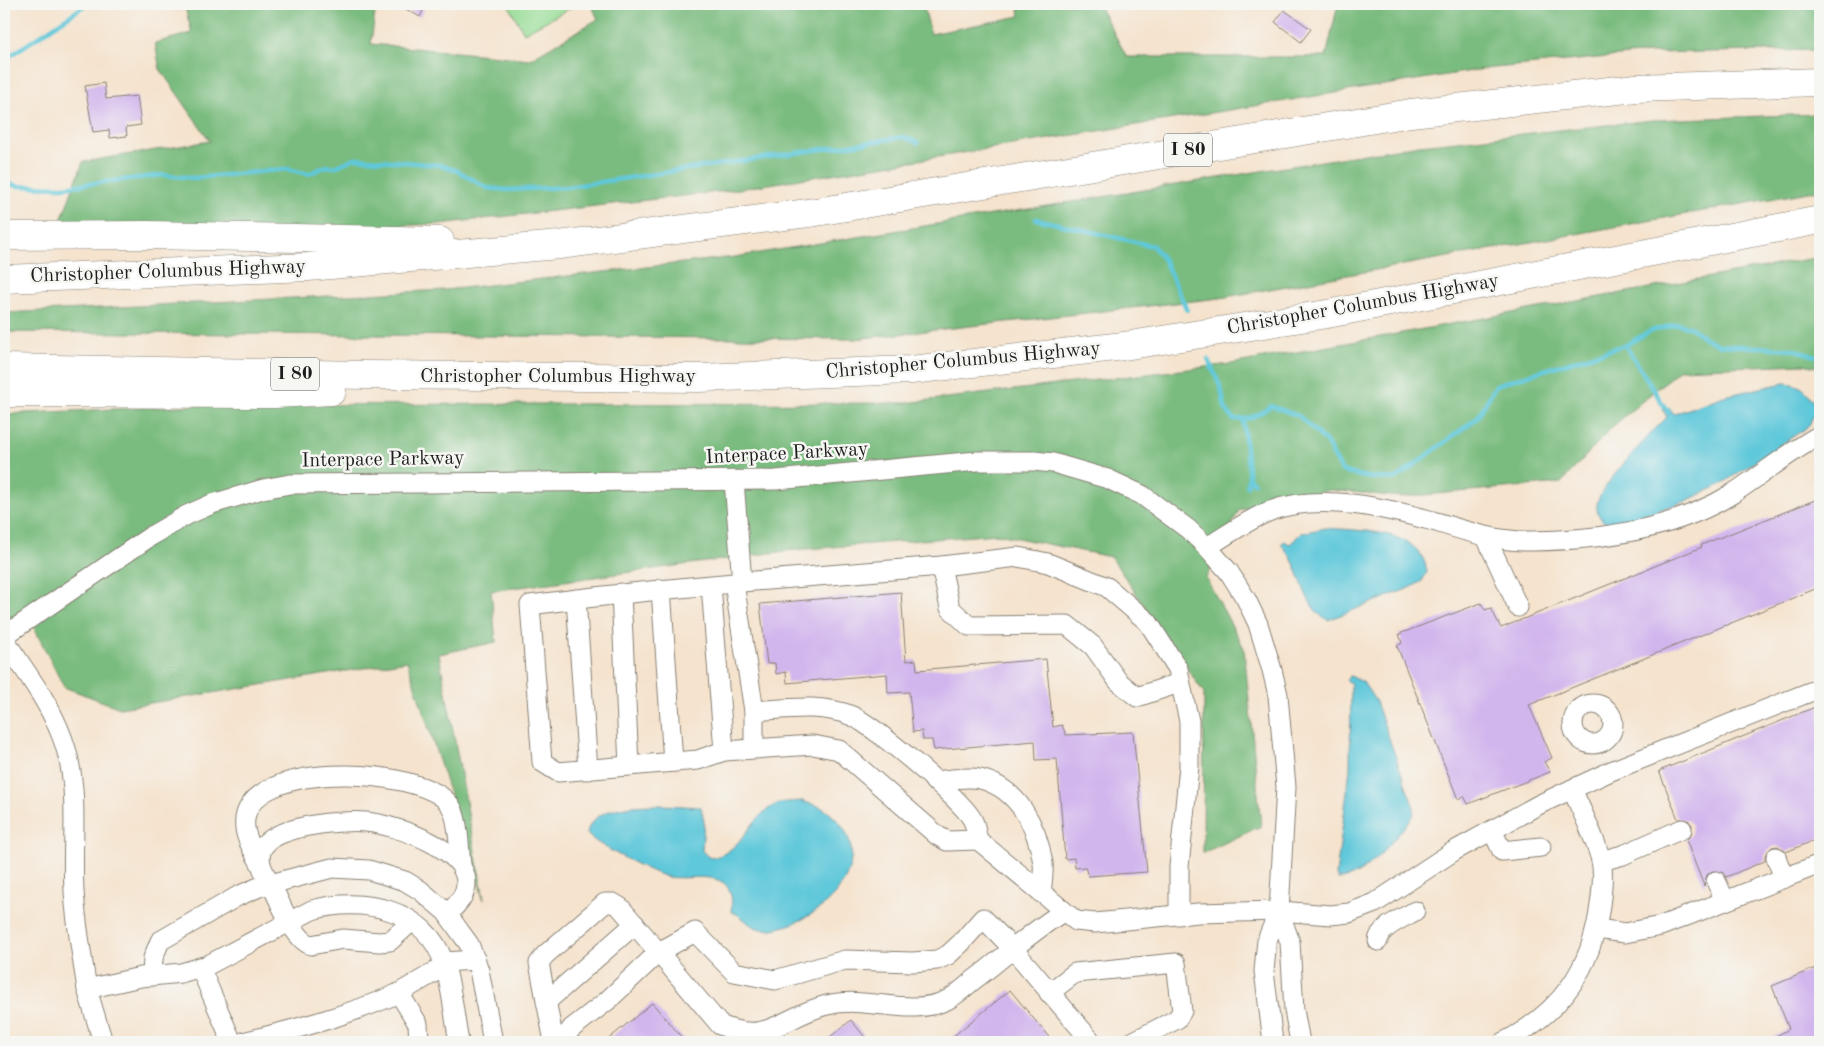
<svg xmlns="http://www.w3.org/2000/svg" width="1824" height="1046" font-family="'Old Standard TT',serif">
<rect width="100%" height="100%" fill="#f6f6f2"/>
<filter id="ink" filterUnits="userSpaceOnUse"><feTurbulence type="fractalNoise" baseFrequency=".02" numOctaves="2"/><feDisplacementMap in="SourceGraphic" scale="10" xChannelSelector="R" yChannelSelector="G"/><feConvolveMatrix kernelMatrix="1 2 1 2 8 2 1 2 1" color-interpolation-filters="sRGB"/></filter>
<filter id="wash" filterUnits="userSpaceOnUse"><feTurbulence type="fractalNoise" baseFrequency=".0096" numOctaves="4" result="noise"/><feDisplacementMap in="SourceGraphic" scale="20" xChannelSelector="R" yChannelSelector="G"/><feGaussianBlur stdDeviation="1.12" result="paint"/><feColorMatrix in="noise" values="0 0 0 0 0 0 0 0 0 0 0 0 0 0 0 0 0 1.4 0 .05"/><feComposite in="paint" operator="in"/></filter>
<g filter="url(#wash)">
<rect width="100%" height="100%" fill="#f5e3cd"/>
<path fill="#98dd96" stroke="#5a7c59" d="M508,4H578L524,33Z"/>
<g fill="#7abc7f" stroke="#4b6c4e">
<path d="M184,4H376L371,44L530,59L598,19L591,4H923L931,34L1020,16L1018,4H1098L1127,57H1326L1338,4H1820V50L1649,53L1484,69L726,191L439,224L54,239L83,162L210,141L160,69L155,43L192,33Z"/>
<path d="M1820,114V190L1220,298L855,339L4,332V313L445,290L735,257L1420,145L1653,120Z"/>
<path d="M1820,257V368L1804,364L1680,369L1612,427L1561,483L1401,497L1330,490L1239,510L1206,578L1244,648L1261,826L1203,853L1204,693L1111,557L998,534L793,550L491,591L496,642L439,654L484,900L407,661L120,708L64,687L29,618L4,632V414L202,405L905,403L1231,364Z"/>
</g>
<g fill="#5fc8da" stroke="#3e727b">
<path d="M1784,383C1802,384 1808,391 1816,407L1809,426L1720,485L1686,501L1644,515L1607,524C1600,519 1596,513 1597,504C1599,487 1652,432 1667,417L1663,410L1669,407L1674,414L1724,396Z"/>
<path d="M1325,528C1359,531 1422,528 1427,572L1422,581L1412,587L1328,620C1300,607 1303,564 1281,545L1284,541L1290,544L1301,533Z"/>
<path d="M1350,676L1363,682L1376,702L1414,808L1413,816C1397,835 1365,880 1338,879L1336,875L1350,769L1351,684L1346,680Z"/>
<path d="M802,801C809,804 818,805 824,809C887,853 829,921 772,929C748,932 746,915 731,912C738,865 694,881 668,877C655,875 593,843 587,834C592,796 674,806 701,807L704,821L702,851L710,858C742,854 748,818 775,805C783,801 793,802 802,801Z"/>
</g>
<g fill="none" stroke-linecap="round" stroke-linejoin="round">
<g stroke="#5fc8da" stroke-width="4.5">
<path d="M4,60L87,4"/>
<path d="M4,183L18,186L63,187L163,175L195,178L288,169L308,174L327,166L335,167L355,158L439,165L458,171L487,188L507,190L567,187L904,137L918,143"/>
<path d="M1036,219L1153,246L1164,260L1187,310"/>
<path d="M1625,345L1666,409"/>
<path d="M1208,359L1221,388L1225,408L1233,419C1249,421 1258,415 1271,406L1299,416L1326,442L1342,471C1360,477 1377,480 1397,478L1477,418L1496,385L1625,345L1651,331L1678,324L1692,328L1703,337L1719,345L1792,349L1820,357"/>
<path d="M1243,420L1249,478L1254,483"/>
<path d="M1247,486L1249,478"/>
</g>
</g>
<g id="blocks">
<g fill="#d1b5ed">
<path d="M397,4H426L420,17Z"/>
<path d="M1284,10L1311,29L1301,42L1275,22Z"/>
<path d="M104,83L106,99L137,96L141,125L126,127L127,136L110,138L109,130L93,132L85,86Z"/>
<path d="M1820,498V587L1529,705L1552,758L1544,762L1550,772L1468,804L1464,796L1458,799L1397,646L1402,643L1399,634L1481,603L1485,610L1491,608L1501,628L1702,547L1701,545Z"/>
<path d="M901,592L906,661L916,660L917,670L1046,659L1053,727L1062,725L1066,735L1133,732L1147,872L1088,876L1085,867L1075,868L1074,858L1065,859L1057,759L1036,760L1035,741L934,750L932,740H923L922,731L913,732L909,692L888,693L887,674L787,683L786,672L776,674L775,663L767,664L760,604Z"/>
<path d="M1820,705V838L1786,852L1778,846L1772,847L1765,855V861L1726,877L1722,872L1712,871L1707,875L1704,886L1686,840L1691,835L1692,825L1688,820L1678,819L1659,771Z"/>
<path d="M1820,966V1042H1765L1789,1029L1772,986Z"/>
<path d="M1010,990L1053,1042H946Z"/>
<path d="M652,1003L686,1042H605Z"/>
<path d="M851,1020L869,1042H824Z"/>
</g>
</g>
</g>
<g filter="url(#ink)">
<use href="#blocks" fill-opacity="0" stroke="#888074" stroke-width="1"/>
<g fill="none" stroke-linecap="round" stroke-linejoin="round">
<defs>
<g id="minor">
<path d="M1486,537L1518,607"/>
<path d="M1207,547C1229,534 1250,518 1273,510C1321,493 1386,508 1433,521C1465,531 1498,542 1532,541C1600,540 1674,530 1732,494C1762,475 1789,452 1820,435"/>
<path d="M742,582L941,566L950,608L969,626L1067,625L1093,646L1118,681L1137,697L1176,684L1181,685L1178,669L1148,622L1107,587L1048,563L1018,557L941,566"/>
<path d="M734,583L754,711"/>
<path d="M711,585L724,751L698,760L558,772L542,762L530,605C598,596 666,589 734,583L742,582L734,481"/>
<path d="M661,589L673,762"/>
<path d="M621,593L629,766"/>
<path d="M576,599L588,770"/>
<path d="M4,636L151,536L187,515L212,504L263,489L290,484L776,480L977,461H1034L1053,463L1108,479L1142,495L1188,529L1207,547L1229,572L1246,599L1258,624L1272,670L1278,695L1286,787L1279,911L1267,940L1264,971L1273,1042"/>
<path d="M4,639C24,670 49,701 62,737C81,786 71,840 74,891C76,924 82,956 87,989L141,977L181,973L208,965L312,910C361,896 426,908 444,963C452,988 454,1016 459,1042"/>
<circle cx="1593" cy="724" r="20"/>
<path d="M754,748V711C786,709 822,703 852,716C873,725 965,802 973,821C976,827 976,834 978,840"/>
<path d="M724,751L813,745L839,750L938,836L947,841L978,840L1076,921L1095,923L1198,913L1279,911L1331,915L1349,913L1375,903L1454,851L1540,804L1611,771L1820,688"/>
<path d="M934,781C948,780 965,776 980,779C1018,788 1037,826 1043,863C1044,872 1042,884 1041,893"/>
<path d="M1492,830L1502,851L1541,847"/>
<path d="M1776,857L1784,878"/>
<path d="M1601,861L1623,855L1682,829"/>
<path d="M260,863C255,853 246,840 245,828C236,758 422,765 450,805C459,817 459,849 461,864"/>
<path d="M1716,881L1725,901"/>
<path d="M1279,911L1290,942L1294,1010L1300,1042"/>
<path d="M1179,914V867L1189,766V721L1181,685"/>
<path d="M411,922L390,941L379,942L343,939L311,945C295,940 281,905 274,890C268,878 257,865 261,852C268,825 343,820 366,822C395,825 476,850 465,890C463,899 454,907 448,914"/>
<path d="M1597,929L1625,933L1661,926L1820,864"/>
<path d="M1378,941C1380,926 1404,918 1415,911"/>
<path d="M200,967L232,1042"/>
<path d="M152,976L153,958L160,941L238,896L259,887L332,868L369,870L405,881L420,890L446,912L458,929L469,944L479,970L493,1042"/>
<path d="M87,989L103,1042"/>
<path d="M1049,993L1075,973L1176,963L1182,1011L1177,1019L1132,1042"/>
<path d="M546,1002L635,924"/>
<path d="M243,1042C297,1029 349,1015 399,993"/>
<path d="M419,1042L418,1024L399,993L435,972L444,962L476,960"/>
<path d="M554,1042L539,963L545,955L605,903H613L620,907L720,1025C769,1046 782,1016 827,1005C869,995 909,1018 947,1000C957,995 966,986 975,979C1004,957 1032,931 1063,912"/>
<path d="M561,1042L572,1028L607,1001L659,952L695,932L734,972L775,980L845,960L913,962L937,960L948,955L961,943L983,918L1014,950L1092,1042"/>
<path d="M1504,1042C1561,1012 1592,969 1600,905C1602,891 1604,873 1601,860C1594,835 1582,812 1572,789"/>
</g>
<g id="highway">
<path d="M4,236L147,235L440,241"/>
<path d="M4,279L308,267L559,245L816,212L1411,113L1636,88L1820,82"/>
<path d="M4,368L366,375L699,378L911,370L1124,346L1327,314L1820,220"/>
<path d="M4,393L275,394L332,391"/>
</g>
</defs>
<use href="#minor" stroke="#888074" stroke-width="21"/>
<use href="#highway" stroke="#888074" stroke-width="29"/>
<use href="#minor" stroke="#fff" stroke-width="19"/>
<use href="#highway" stroke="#fff" stroke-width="28"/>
</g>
</g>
<g text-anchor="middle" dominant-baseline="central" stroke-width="5" stroke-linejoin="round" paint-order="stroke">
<g fill="#f6f6f2" stroke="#5d5d5c" stroke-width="1">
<rect x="1164" y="133.5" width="48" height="33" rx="4"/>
<rect x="271" y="357.5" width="48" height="33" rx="4"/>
</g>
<g font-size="19" font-weight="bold" fill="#1c1c1c">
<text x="1188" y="150">I 80</text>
<text x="295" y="374">I 80</text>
</g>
<g font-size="20" fill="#1c1c1c" stroke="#f6f6f2">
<text transform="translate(168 272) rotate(-2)">Christopher Columbus Highway</text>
<text transform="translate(1363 305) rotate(-10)">Christopher Columbus Highway</text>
<text transform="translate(963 361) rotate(-5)">Christopher Columbus Highway</text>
<text x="558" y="377">Christopher Columbus Highway</text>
<text transform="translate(787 454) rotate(-3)">Interpace Parkway</text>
<text transform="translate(383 460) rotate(-1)">Interpace Parkway</text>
</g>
</g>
<rect width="1824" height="1046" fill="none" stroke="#f6f6f2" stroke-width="20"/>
</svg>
